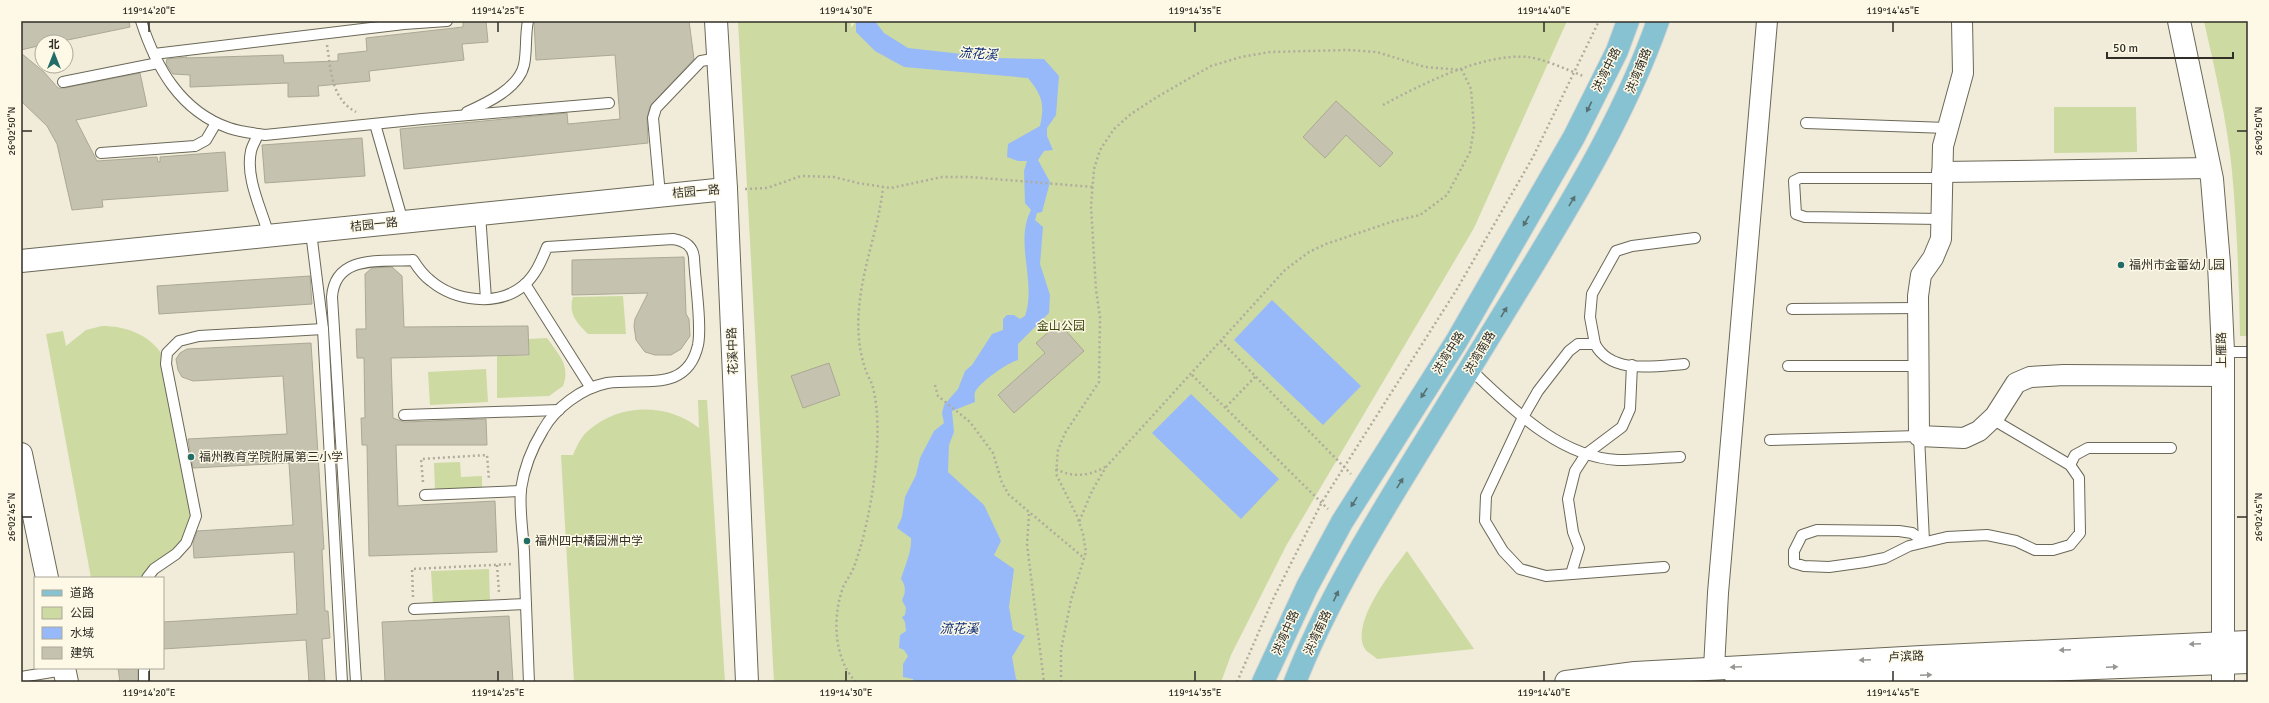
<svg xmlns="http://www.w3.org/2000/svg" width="2269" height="703" font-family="Signika,'Noto Sans SC',sans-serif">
<rect width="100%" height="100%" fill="#f0ecd9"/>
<g fill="#cddaa2">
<path d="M738,21H851V28L856,21H1567L1474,228L1286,546L1231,655L1221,682H774Z"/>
<path d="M2204,21H2248V336H2240C2239,281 2237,226 2232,171C2227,120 2215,71 2204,21Z"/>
<path d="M2054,107H2136L2137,152L2054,153Z"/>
<path d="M623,296L626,334H588C577,323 568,314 573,297Z"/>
<path d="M102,326C125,326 148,334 161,353L194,514L184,540L144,578H91L46,334L63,331L66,346L86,330Z"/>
<path d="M547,338C558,354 571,365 563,386L549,396L497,398V356H529V339Z"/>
<path d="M486,369L488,402L430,405L428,372Z"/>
<path d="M698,400H707L725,682H574L561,455H573C577,446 581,436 589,430C620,403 668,403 699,428Z"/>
<path d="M460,462L461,477L482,476V489L435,491L434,463Z"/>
<path d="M1407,551L1474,649L1377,659C1374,656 1367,652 1365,649C1350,623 1392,571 1407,551Z"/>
<path d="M489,569L490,602L433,604L431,571Z"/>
</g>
<g fill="#97b9fa">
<path d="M856,21H875L884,33L908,48L998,58L1044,59L1059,76L1056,115L1047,128V136L1053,150L1044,151L1038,160L1050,182L1042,212L1037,213L1035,220L1043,227L1040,264L1050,295L1049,313L1018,344V360C1007,363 980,382 975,392C974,395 975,399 975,402L952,411L954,432L949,445L948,472L984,505L1001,541L994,555L1014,569L1009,607L1013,630L1025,636L1012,657L1016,679L1021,682H914L913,679L903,677V664L908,656L904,650L899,648L900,635L906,631L905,622L902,617L905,615L906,608L902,600C906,592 906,586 901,579C905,565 912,552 911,538L897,528L902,517L905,497L916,475L920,458L934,431L944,423L942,413L944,405L958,389L965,371L972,365L992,334L1003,330V319L1007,315H1014L1020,319L1025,316C1037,282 1014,243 1031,210L1025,203L1024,171L1027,161H1018L1007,157L1008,144L1040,126C1045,104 1042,95 1028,78L904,67L875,51L856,32Z"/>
<path d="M1272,300L1361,386L1323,425L1234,340Z"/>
<path d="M1191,394L1279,479L1241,519L1152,433Z"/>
</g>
<g fill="#c5c2b0" stroke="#aba896">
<path d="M21,21H129L130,27L58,42H42V45L21,50Z"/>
<path d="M486,21L488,42L462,44L464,60L369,71L370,81L318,86L319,96L288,97V83L190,87V75L173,74L166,64L167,59L187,57L186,58L283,55L284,63L338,61V54L367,51L366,38L463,27V22Z"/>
<path d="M534,21H689L694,59L650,106L647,118L648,143L404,169L400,129L567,113L568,124L620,119L615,55L536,60Z"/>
<path d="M21,53L44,72L58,88H64L140,73L147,106L76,120L97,161L157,157L158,162H160V157L225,152L228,191L102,200L103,207L72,210L57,144L47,126L21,101Z"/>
<path d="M1336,101L1393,153L1380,167L1346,135L1325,158L1303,137Z"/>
<path d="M362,138L365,176L265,183L262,145Z"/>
<path d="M684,257L686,314L689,319L690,336L681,349L671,355H655L645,352L636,340L634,326L635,319L648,293L572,295V260Z"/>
<path d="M392,267L402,276L404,327L528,326L529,355L391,358L393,418L404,422L486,419L487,445H396L398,506L495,501L497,552L369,556L367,445H362L361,418H365L364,358H357L356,329H366L365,274L372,268Z"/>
<path d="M310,276L312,304L159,314L157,286Z"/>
<path d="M1059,323L1084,351L1014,413L998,395L1045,353L1036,343Z"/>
<path d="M311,343L324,549L322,550L325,611H328L330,638L322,639L325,682H309L306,640L163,649V622L297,614L294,552L194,558L193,543L197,531L293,525L289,463L193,468L188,439L287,434L283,376L193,381L182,377L178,370L176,359L180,353L187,349Z"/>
<path d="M829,363L840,395L803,408L791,376Z"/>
<path d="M509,616L513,682H385L382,622Z"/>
<path d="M118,668H138V682H120Z"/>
</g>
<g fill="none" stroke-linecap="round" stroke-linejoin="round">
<defs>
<g id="lane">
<path d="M141,21C156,67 180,111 229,128C240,132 253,133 265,135L422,119L609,103"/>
<path d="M154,54L404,24L447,21"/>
<path d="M63,82L158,63"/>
<path d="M467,112C487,103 519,88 524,65C527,51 525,35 528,21"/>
<path d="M1806,123L1947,128"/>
<path d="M375,124L403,222"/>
<path d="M258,134C256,140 252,146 251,151C245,178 262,210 269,236"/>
<path d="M101,153L195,146L206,140L216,123"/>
<path d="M660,195L653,118L656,108L701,61L718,58"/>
<path d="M480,214L486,299"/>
<path d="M1941,219L1805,217L1796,214L1794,181L1800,178H1942"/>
<path d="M311,232L323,329L342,682"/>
<path d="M525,284L591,388"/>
<path d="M1792,309L1918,308"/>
<path d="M1595,344C1611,375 1656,366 1684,364"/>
<path d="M2223,352H2248"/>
<path d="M1788,366H1918"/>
<path d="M1470,369C1511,407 1558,457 1618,460C1639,460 1659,458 1680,457"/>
<path d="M404,415L559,410"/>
<path d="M1770,440L1919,436L1924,541"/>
<path d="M2070,465L2075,455L2088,448H2171"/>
<path d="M425,495L521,491"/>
<path d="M1924,541L1912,533L1899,531L1817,530L1802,535L1794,551V563L1804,566L1829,567L1865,562L1885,558L1909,546L1947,537L1987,535L2016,541L2035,550H2053L2070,545L2080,533L2079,478L2070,465L1992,419"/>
<path d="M1664,567L1546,576L1520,569L1503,551L1485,521L1486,496L1523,417L1538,391L1569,351L1578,344H1595L1590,317L1592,294L1616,251L1632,246L1695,238"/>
<path d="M1571,574L1579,548L1573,532L1568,499L1575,471L1586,454L1622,427L1630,409L1632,365"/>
<path d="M147,578L154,569L176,554L186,543L196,516L166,364L167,353L179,341L199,336L323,329"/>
<path d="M414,609L526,604"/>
<path d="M144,668V682"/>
<path d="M21,677L64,670"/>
<path d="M356,682L332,297C335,254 381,262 413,260C418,268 424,276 431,281C455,301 497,307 523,286C535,276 541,262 547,247L673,239C685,241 693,246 694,258C695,281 702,325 698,345C687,394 642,377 607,383C582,388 555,408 543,430C532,448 524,468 521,489C519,509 523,532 524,552C526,596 527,639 529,682"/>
</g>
<g id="street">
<path d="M1962,21L1963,73L1943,146L1941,239L1933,258L1921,275L1918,296L1919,436L1964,438L1979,431L1995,416L2016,383L2030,377L2064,375L2223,376"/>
<path d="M1942,172L2210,168"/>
<path d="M1714,668L1718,593L1767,21"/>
</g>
<g id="secondary">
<path d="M716,21L726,189L747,682"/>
<path d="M2179,21L2212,179L2219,264L2223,352V682"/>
<path d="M21,261L726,189"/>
<path d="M21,454L47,578"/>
<path d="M64,668L67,682"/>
<path d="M1566,682L1635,673L1922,657L2248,642"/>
<path d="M1736,682L2248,662"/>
</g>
<g id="primary">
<path d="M1263,682L1307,587L1342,522L1456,342L1574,137L1617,51L1628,21"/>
<path d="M1295,682C1324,608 1366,538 1407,471C1449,403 1491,335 1532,267C1580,188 1627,109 1658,21"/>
</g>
</defs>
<use href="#lane" stroke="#6b6858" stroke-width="12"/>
<use href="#street" stroke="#6b6858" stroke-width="22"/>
<use href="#secondary" stroke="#6b6858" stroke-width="24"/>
<use href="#primary" stroke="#d6d5d4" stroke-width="24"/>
<g stroke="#afac9d" stroke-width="2.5" stroke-dasharray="2 3" stroke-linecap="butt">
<path d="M327,45C331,70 331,99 356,112"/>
<path d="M1383,105C1422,84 1483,53 1528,57C1544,59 1568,70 1583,76"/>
<path d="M745,189L767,188L801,176L834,177L858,183L891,188L942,177H970L1093,187"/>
<path d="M1221,341L1351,474"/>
<path d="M1192,375L1328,509"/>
<path d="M935,385L938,396L970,422L993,453L1002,483L1009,495L1084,558"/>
<path d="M1226,407L1256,376"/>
<path d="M1056,469C1073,478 1089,476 1105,467"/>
<path d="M423,482L421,459L487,455L489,480"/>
<path d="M1029,514L1027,544L1044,682"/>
<path d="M497,565L499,592"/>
<path d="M413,597L412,569L512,564"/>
<path d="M856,682C833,658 832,615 844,585C848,578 853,571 855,564C871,520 885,433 873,388C872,382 868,377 866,371C859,352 857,329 859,309C862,267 879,228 883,187"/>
<path d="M1061,682V650L1071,600L1086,552L1083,534L1077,516L1056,474L1058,450L1065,433L1099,382L1100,317L1096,290L1091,206L1094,169L1100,150L1114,129L1131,114L1157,97L1211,66L1241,57L1270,52L1348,50L1377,52L1425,67L1462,70L1471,89L1474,128L1470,152L1447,195L1420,215L1394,221L1326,244L1309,252L1285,270L1106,467L1092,491L1079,522"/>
<path d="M1237,682L1274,597L1322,502L1457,289L1533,157L1599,21"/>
</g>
<use href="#lane" stroke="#fff" stroke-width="10"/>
<use href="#street" stroke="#fff" stroke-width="20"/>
<use href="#secondary" stroke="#fff" stroke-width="22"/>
<use href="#primary" stroke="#86c2d1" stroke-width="22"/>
</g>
<defs><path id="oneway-solid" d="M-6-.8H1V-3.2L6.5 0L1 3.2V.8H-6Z"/></defs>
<g fill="#577173">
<use href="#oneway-solid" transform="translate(1589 107) rotate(116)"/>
<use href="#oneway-solid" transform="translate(1572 201) rotate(-59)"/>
<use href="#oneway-solid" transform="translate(1526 221) rotate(120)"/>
<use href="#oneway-solid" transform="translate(1504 312) rotate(-59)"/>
<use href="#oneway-solid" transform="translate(1424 393) rotate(123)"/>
<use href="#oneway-solid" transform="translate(1400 483) rotate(-58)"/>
<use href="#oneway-solid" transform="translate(1354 502) rotate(122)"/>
<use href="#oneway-solid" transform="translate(1336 596) rotate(-65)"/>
</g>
<g fill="#989693">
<use href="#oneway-solid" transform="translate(2195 644) rotate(177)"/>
<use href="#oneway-solid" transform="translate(2065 650) rotate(177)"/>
<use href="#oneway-solid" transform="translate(1865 660) rotate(177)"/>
<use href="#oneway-solid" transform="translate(1736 667) rotate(177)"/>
<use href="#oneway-solid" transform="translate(2112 667) rotate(-2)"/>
<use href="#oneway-solid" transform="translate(1926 675) rotate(-2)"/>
</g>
<path fill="none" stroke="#302e27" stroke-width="1.5" d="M149,22V32M498,22V32M846,22V32M1195,22V32M1544,22V32M1893,22V32M22,131H32M2237,131H2247M22,517H32M2237,517H2247M149,671V681M498,671V681M846,671V681M1195,671V681M1544,671V681M1893,671V681"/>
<g fill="#236d68" stroke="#fdf9e6" stroke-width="1.5">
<circle cx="2121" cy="265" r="4"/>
<circle cx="191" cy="457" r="4"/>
<circle cx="527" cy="541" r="4"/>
</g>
<g text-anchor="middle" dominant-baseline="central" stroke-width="3" stroke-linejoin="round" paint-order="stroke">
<g font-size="12" fill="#302e27" stroke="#fdf9e6">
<text transform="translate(1607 70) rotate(-64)">洪湾中路</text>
<text transform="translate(1639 71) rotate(-68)">洪湾南路</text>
<text transform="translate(696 192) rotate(-5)">桔园一路</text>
<text transform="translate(374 225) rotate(-6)">桔园一路</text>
<text transform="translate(2222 350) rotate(-91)">上雁路</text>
<text transform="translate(733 351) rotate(-92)">花溪中路</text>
<text transform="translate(1449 353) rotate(-58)">洪湾中路</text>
<text transform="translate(1480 353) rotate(-59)">洪湾南路</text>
<text transform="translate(1286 633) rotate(-66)">洪湾中路</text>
<text transform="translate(1318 633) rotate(-65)">洪湾南路</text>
<text transform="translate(1906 657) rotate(-3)">卢滨路</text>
</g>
<g font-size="12" fill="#302e27" stroke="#fdf9e6" text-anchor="start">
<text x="2129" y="265">福州市金蕾幼儿园</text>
<text x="199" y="457">福州教育学院附属第三小学</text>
<text x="535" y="541">福州四中橘园洲中学</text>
</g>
<g font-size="12" fill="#3d460d" stroke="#fdf9e6">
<text x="1061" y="326">金山公园</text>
</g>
<g font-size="13" font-style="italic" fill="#0c2d75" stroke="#fdf9e6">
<text transform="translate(978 54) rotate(4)">流花溪</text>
<text x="959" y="629">流花溪</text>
</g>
</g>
<rect width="2269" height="703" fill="none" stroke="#fdf9e6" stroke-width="44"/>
<rect x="34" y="577" width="130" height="92" fill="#fdf9e6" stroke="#aba89a"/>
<rect x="42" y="590" width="20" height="6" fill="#86c2d1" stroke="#aba89a"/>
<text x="70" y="597" font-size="12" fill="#302e27">道路</text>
<rect x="42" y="607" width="20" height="12" fill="#cddaa2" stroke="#aba89a"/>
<text x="70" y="617" font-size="12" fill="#302e27">公园</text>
<rect x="42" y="627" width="20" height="12" fill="#97b9fa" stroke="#aba89a"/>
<text x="70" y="637" font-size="12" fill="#302e27">水域</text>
<rect x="42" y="647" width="20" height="12" fill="#c5c2b0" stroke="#aba89a"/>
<text x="70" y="657" font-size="12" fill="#302e27">建筑</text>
<g transform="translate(54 54)"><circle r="19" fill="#fdf9e6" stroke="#aba89a"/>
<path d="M0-3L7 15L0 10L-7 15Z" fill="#236d68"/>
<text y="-6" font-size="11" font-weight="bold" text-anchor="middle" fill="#302e27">北</text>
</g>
<path d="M2107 52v6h126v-6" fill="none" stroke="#302e27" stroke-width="2"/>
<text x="2113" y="52" font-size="12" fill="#302e27" stroke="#fdf9e6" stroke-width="3" paint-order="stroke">50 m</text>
<rect x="22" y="22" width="2225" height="659" fill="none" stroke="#302e27" stroke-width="1.5"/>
<g font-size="10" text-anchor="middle" fill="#302e27">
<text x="149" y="14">119°14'20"E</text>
<text x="498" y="14">119°14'25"E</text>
<text x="846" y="14">119°14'30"E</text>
<text x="1195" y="14">119°14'35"E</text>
<text x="1544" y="14">119°14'40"E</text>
<text x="1893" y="14">119°14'45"E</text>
<text transform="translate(11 131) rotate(-90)" y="4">26°02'50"N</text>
<text transform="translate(2258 131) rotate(-90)" y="4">26°02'50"N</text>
<text transform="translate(11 517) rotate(-90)" y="4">26°02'45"N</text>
<text transform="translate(2258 517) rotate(-90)" y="4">26°02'45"N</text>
<text x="149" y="696">119°14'20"E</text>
<text x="498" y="696">119°14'25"E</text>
<text x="846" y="696">119°14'30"E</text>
<text x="1195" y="696">119°14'35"E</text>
<text x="1544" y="696">119°14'40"E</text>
<text x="1893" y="696">119°14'45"E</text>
</g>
</svg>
